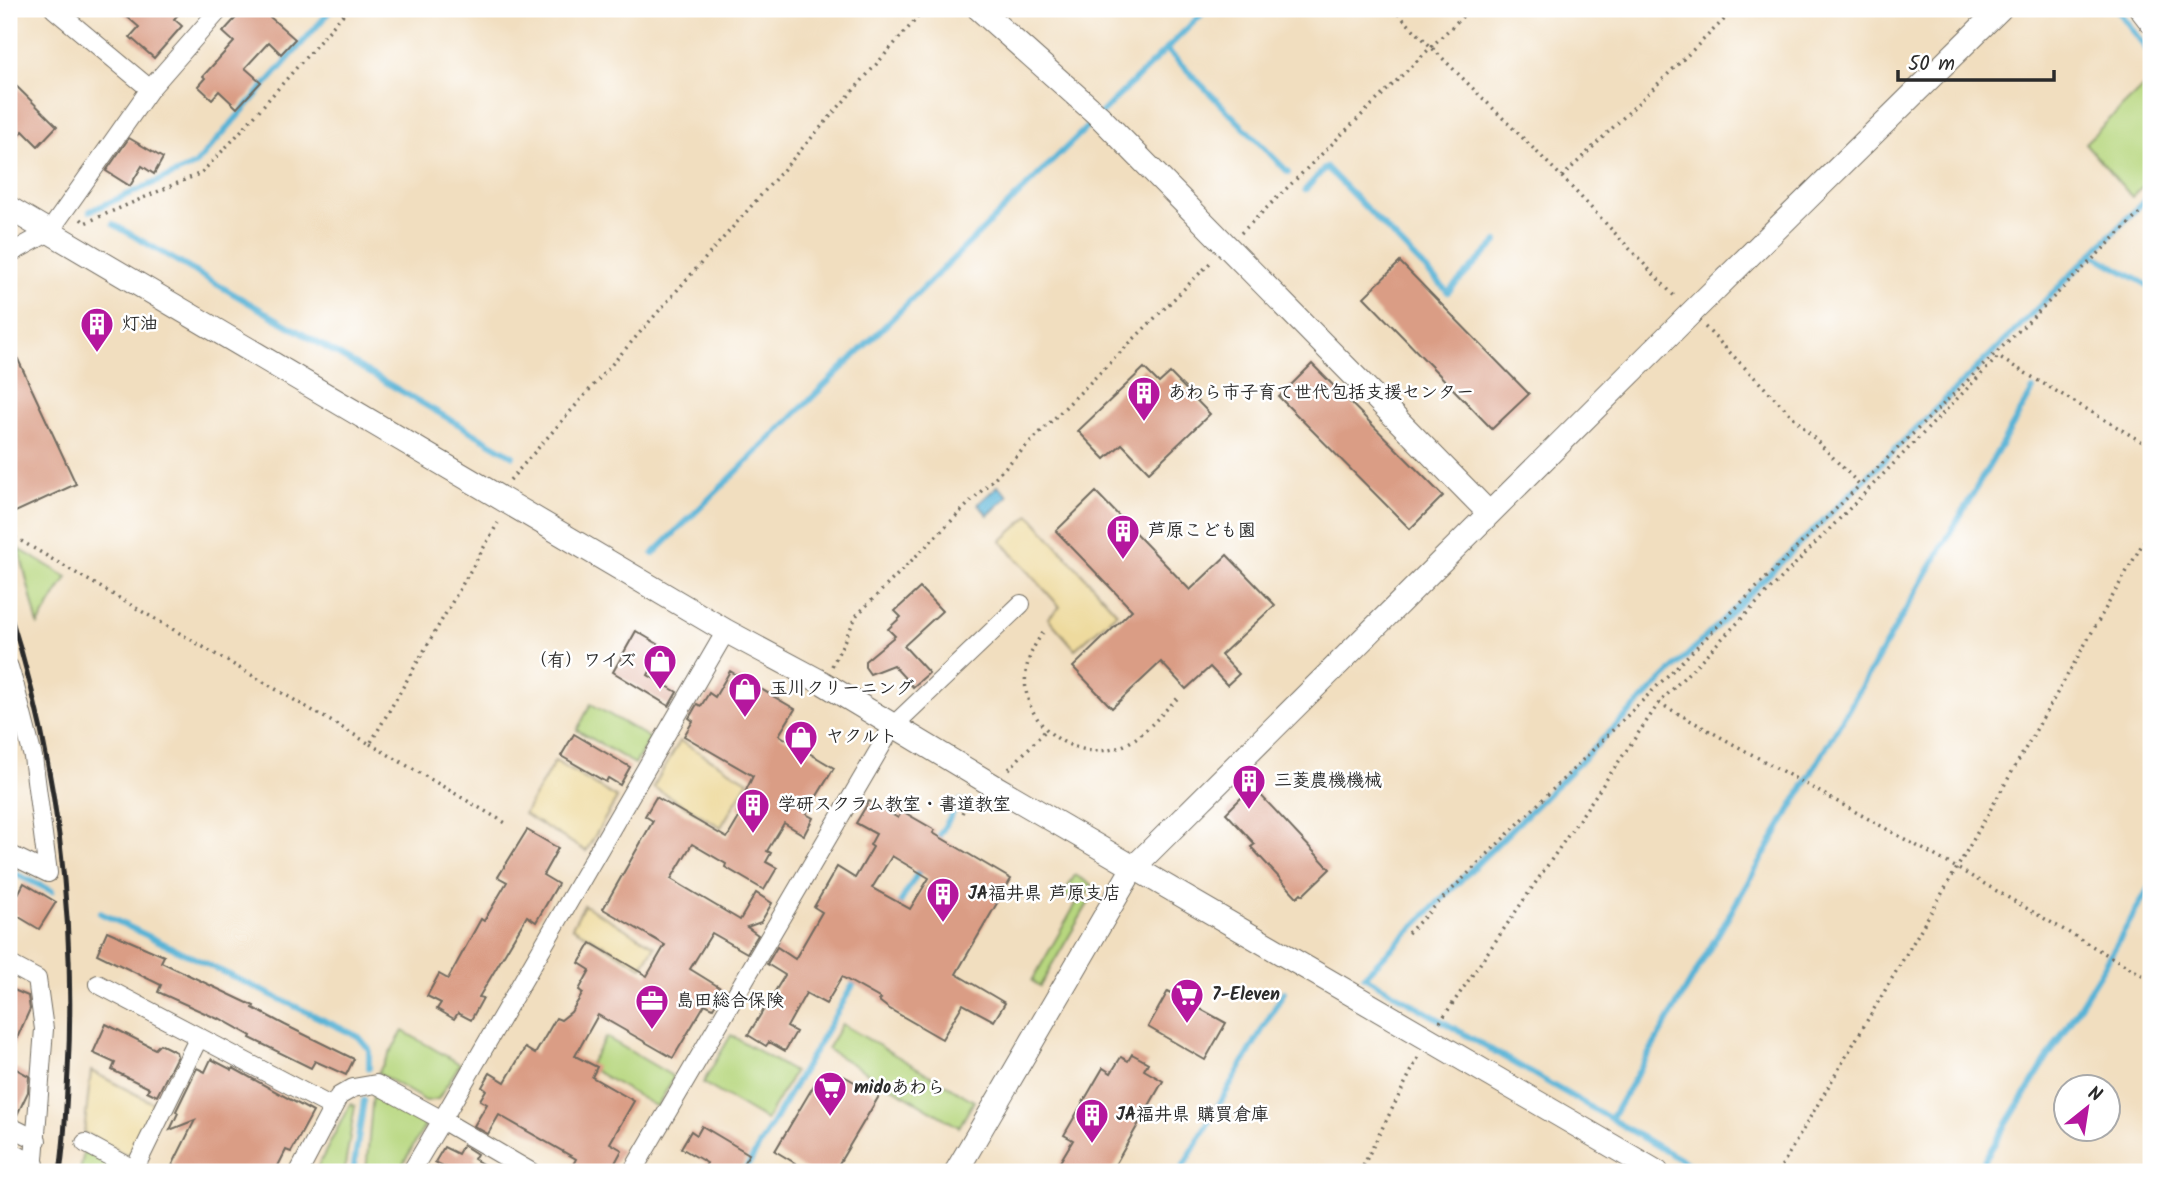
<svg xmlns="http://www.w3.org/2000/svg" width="2160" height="1181" font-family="Kalam,'Klee One',sans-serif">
<rect width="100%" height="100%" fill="#fff"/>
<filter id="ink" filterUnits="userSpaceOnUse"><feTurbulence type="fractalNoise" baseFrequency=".0143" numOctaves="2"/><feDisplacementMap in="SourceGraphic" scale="14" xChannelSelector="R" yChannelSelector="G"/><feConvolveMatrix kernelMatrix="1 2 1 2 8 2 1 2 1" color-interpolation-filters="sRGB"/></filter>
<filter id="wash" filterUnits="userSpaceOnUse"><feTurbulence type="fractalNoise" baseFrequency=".00686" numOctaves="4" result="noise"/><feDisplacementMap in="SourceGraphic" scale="28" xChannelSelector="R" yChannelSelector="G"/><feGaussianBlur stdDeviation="1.57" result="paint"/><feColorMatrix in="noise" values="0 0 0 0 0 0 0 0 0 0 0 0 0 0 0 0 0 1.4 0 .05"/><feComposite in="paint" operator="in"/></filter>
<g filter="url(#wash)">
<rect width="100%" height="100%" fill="#f1debf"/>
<g fill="#b7d77f" stroke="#718155" stroke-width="2">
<path d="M2151,79V178L2132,197L2085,143Z"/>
<path d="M19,549L67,577L38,625Z"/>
<path d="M591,704L650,738L635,764L577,730Z"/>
<path d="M1075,875L1092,885L1084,899L1089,902L1040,986L1032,981L1077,902L1064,894Z"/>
<path d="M842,1024L974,1101L959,1127L827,1049Z"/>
<path d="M403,1031L460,1064L438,1099L426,1101L378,1073Z"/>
<path d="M731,1035L794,1072L766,1120L703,1083Z"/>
<path d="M606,1037L674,1077L657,1107L588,1067Z"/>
<path d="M373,1093L423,1115L426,1124L398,1172H366Z"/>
<path d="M350,1104L355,1106L344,1172H315Z"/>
<path d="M84,1151L120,1170V1172H80Z"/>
</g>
<g fill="#eeda9e" stroke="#8c8264" stroke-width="2">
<path d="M1030,515L1117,613L1075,649L1048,618L1060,607L1001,541Z"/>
<path d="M680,741L748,781L721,827L653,787Z"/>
<path d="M555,761L617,798L586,851L524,814Z"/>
<path d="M584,905L655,946L642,967L572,927Z"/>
<path d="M91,1071L159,1106L135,1152L127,1155L84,1133Z"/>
</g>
<path fill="#58b3d6" stroke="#426f80" stroke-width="2" d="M998,486L1008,496L988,515L978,504Z"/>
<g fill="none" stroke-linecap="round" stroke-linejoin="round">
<g stroke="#58b3d6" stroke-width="6">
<path d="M2117,9L2151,55"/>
<path d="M1166,49L1288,172"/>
<path d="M1305,190L1326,167L1448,292L1497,242"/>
<path d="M2151,194L2092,254L2151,287"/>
<path d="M90,211L195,165L332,9"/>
<path d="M113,224L513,456"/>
<path d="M653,554L1207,9"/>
<path d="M936,841L960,801"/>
<path d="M9,871L52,891"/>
<path d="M897,908L922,866"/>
<path d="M100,913L359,1037L369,1049V1068"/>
<path d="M1611,1119L1364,976L2092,254"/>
<path d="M353,1172L364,1100"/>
<path d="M744,1172L857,978"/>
<path d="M1180,1172L1284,992"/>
<path d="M1702,1172L1611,1119L2033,390"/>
<path d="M1977,1172L2105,965L2151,884"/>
</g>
</g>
<g id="blocks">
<g fill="#da9d85" fill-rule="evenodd">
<path d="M118,9H183L174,19L182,26L154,58L130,37L139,27Z"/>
<path d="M244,9H261L295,39L281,54L269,42L245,68L261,82L237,108L219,91L212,99L198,86L205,78L203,76L234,42L223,32Z"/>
<path d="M9,79L57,126L38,146L23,131L9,146Z"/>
<path d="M129,138L163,158L154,174L142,166L130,186L106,171Z"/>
<path d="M1400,262L1529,394L1492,429L1364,297Z"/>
<path d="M9,340L76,484L9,515Z"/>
<path d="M1312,364L1443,496L1410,529L1279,397Z"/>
<path d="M1144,368L1159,383L1170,373L1210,414L1149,472L1122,444L1105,459L1078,431Z"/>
<path d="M1096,492L1190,590L1227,555L1275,605L1221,655L1239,674L1227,685L1210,667L1186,689L1161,662L1112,708L1073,667L1132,610L1056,531Z"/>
<path d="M920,588L942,611L904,646L929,673L913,687L893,665L870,674L865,667V661L895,636L888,629L901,617L895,611Z"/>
<path d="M636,631L663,647L648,675L677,692L669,706L613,672Z"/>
<path d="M730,671L795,709L779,735L834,768L806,814L813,818L804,835L784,823L767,851L771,853L766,862L777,868L764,890L725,867L726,864L692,844L671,879L740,920L756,893L772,903L761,922L747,927L758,935L747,953L712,933L690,969L724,990L713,1008L705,1004L673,1058L598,1015L575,1056L597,1067L592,1077L634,1101L610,1143L622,1150L610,1172H569L576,1159L499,1115L488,1134L474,1126L487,1104L480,1100L486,1090L482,1087L490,1073L505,1082L525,1048L535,1054L556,1018L561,1020L571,1012L583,993L579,990L590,970L579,963L591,943L647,976L665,945L603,909L653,821L645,816L656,797L727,838L743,811L738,807L753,776L684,736L693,721L689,718L697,704L701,706L709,693L715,697Z"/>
<path d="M574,734L630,767L620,785L608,778L606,782L561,756Z"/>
<path d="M1249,790H1256L1330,869L1303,895L1301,893L1297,897L1251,847L1255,844L1226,813Z"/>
<path d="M869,801L898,818L902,811L935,830L933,833L1011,879L956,974L1005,1003L994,1021L963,1004L942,1039L888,1008L879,1001L881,999L842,977L826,1004L806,993L787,1027L796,1032L785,1051L769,1042L766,1046L748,1035L785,975L767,964L777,947L795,959L822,912L814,907L837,867L855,878L873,847L870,845L876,834L856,823ZM892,856L929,878L910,909L872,888Z"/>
<path d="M527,830L558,848L543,875L558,884L536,922L527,916L479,997L483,998L471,1020L458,1013L454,1019L437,1009L441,1003L427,996L439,974L448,979L481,919L484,921L507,882L498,877Z"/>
<path d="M24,883L56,902L39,929L9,911Z"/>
<path d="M107,931L164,956L161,962L254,1006L253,1008L285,1025L354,1059L346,1075L315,1061L311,1068L250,1038L251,1036L219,1018L218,1019L158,992L161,985L97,954Z"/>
<path d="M9,988L28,996L30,1009L9,1056Z"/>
<path d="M1168,991L1226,1023L1205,1060L1148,1027Z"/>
<path d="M106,1024L155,1049L160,1044L176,1052L177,1056L157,1096L147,1091L149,1088L112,1070L115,1063L93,1053Z"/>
<path d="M1132,1054L1148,1063L1144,1070L1163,1081L1111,1172H1054L1073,1140L1064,1135L1103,1068L1111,1073L1121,1057L1128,1061Z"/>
<path d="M211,1059L232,1070L233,1068L313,1112L291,1152L286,1150L275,1172H169L195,1120L170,1130L178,1113L176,1111L197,1068L205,1072Z"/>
<path d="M9,1065L29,1076L28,1092L16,1117L9,1115Z"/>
<path d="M842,1075L879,1096L834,1172H810L775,1151L814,1085L831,1095Z"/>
<path d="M702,1126L749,1154L738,1172H702L707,1163L681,1148L691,1131L697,1135Z"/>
<path d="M463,1145L477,1154L474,1159L496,1172H447L449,1169L435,1162L444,1147L458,1154Z"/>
</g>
</g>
</g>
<g filter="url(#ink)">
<use href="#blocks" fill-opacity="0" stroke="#706a5f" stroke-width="2"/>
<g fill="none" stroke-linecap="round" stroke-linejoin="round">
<defs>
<g id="minor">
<path d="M54,9L150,89"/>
<path d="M9,254L49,232L150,89L220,9"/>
<path d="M9,667L15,687L9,684"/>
<path d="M9,854L48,873L33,757L15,687"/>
<path d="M9,964L37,979L44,1029L33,1172"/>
<path d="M98,984L199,1037"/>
<path d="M9,1126L37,1140"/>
<path d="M85,1143L135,1170"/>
<path d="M9,1151L35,1164"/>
<path d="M133,1172L199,1037L332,1107"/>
<path d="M299,1172L339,1096L353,1088L376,1084L442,1120L411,1172"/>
<path d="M531,1172L442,1120L726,631"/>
<path d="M632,1172L893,726L1021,604"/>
</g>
<g id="tertiary">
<path d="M979,9L1099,116L1489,513"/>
<path d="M2141,9L2151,22"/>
<path d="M9,208L726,631L823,683L994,786L1657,1172"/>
<path d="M956,1172L1133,868L1691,313L2000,9"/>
</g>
</defs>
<use href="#minor" stroke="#706a5f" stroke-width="20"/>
<use href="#tertiary" stroke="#706a5f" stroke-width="25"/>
<g stroke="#706a5f" stroke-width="3.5" stroke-dasharray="2 5" stroke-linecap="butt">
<path d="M1393,9L1562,177L1677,299"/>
<path d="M1955,9L1957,10"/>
<path d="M1562,177L1735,9"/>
<path d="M81,219L85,223L201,173L233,140L348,9"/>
<path d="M1241,233L1470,9"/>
<path d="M1705,327L1860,485L2139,214"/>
<path d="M510,480L925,9"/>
<path d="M9,534L370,744L498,523"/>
<path d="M1043,633C1034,645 1028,657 1026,672C1019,721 1070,762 1117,748C1142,740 1160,714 1179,697"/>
<path d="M832,666L857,615L1213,260"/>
<path d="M1659,703L1957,868L2151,980"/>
<path d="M370,744L509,825"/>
<path d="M1009,769L1046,730"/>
<path d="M962,813L970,799"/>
<path d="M1408,933L1860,485"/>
<path d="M1440,1022L1659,703L1998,357L2151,447"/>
<path d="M1360,1172L1418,1058"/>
<path d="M1778,1172L1957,868L2151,529"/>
</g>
<use href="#minor" stroke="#fff" stroke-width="18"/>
<use href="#tertiary" stroke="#fff" stroke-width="23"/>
<path stroke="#2b2b2b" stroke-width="5" d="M9,611C57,759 76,917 68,1072C66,1105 65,1139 60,1172"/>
</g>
</g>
<defs>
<symbol id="building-pin" viewBox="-11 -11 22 30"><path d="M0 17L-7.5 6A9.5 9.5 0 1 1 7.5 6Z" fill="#b5179e" stroke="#fff"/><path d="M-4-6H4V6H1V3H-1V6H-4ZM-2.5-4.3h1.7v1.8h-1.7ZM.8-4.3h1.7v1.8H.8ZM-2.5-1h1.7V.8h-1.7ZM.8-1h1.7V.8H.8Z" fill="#fff"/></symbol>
<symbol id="shop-pin" viewBox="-11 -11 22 30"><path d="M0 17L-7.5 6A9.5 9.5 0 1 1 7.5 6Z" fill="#b5179e" stroke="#fff"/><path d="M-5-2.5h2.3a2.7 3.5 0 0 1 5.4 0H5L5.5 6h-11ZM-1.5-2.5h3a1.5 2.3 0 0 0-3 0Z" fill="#fff"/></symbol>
<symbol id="supermarket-pin" viewBox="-11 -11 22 30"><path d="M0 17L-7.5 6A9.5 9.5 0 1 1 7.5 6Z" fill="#b5179e" stroke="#fff"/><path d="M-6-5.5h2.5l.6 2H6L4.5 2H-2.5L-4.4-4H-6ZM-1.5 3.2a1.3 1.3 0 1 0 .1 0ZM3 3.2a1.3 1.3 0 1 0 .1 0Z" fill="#fff"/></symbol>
<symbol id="office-pin" viewBox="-11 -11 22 30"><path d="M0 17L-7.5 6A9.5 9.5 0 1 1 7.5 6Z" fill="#b5179e" stroke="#fff"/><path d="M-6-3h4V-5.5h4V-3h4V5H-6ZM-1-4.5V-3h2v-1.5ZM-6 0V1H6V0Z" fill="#fff"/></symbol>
</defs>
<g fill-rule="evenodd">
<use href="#building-pin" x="78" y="305" width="38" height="52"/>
<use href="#building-pin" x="1125" y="374" width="38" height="52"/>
<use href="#building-pin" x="1104" y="512" width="38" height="52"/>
<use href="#shop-pin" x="641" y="642" width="38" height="52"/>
<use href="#shop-pin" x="726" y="670" width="38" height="52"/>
<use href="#shop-pin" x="782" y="718" width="38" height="52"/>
<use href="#building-pin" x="1230" y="762" width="38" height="52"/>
<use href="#building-pin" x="734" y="786" width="38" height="52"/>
<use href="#building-pin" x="924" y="875" width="38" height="52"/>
<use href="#supermarket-pin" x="1168" y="976" width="38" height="52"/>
<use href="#office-pin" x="633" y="982" width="38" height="52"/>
<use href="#supermarket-pin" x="811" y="1069" width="38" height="52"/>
<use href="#building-pin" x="1073" y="1096" width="38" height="52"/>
</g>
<g text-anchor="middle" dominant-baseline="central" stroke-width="5" stroke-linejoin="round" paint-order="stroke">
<g font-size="18" font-weight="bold" fill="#2b2b2b" stroke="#fff" text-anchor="start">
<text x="122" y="324">灯油</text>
<text x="1168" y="393">あわら市子育て世代包括支援センター</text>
<text x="1148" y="531">芦原こども園</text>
<text x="636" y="661" text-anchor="end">（有）ワイズ</text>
<text x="770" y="689">玉川クリーニング</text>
<text x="826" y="737">ヤクルト</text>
<text x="1274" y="781">三菱農機機械</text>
<text x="778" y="805">学研スクラム教室・書道教室</text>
<text x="968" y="894">JA福井県 芦原支店</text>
<text x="1212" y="995">7-Eleven</text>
<text x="676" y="1001">島田総合保険</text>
<text x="854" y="1088">midoあわら</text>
<text x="1116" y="1115">JA福井県 購買倉庫</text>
</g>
</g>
<rect width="2160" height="1181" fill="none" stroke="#fff" stroke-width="35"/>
<g transform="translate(2087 1108) rotate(30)"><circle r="33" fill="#ffffff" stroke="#aaaaaa" stroke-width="2"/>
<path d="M0-5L12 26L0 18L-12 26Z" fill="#b5179e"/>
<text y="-10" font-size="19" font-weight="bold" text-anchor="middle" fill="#2b2b2b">N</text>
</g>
<path d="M1898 70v10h156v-10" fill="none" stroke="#2b2b2b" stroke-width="3.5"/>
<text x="1908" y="70" font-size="21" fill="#2b2b2b" stroke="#ffffff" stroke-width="5" paint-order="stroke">50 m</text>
</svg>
